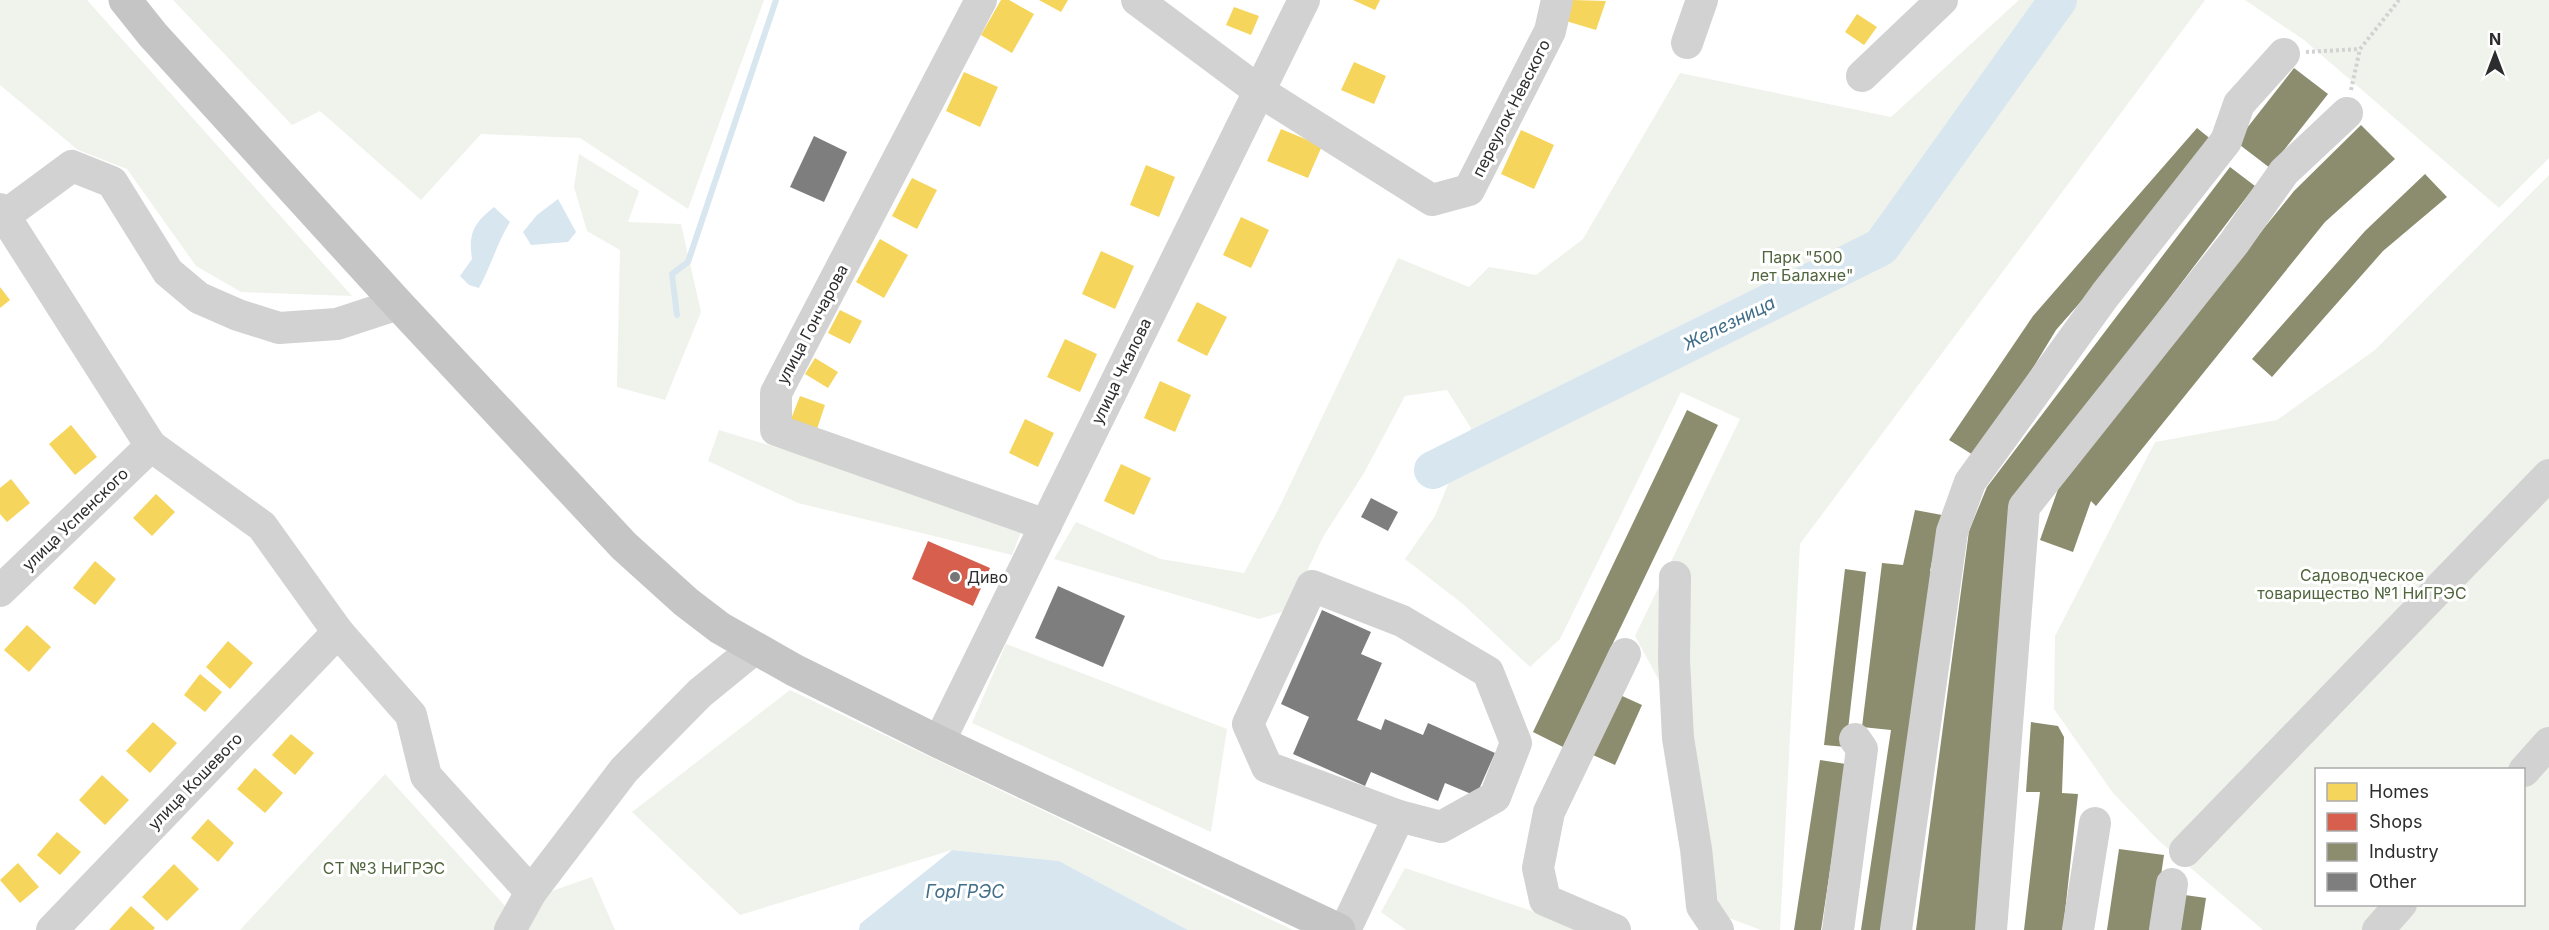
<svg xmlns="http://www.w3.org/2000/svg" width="2549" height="930" font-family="Inter,sans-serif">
<rect width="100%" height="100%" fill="#fff"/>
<g fill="#f0f3eb" fill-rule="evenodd">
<path d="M0,0H87L352,296L241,292L196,266L127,169L78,150L0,85Z"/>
<path d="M173,0H764L688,209L580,138L481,134L421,200L320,111L292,125Z"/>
<path d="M2019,0H2205L1800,544L1780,930H1761L1721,915L1688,734L1635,636L1740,419L1681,392L1560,639L1530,667L1464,605L1405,559L1435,516L1471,428L1447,390L1405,396L1364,473L1323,537L1289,610L1259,619L1054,559L1076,522L1161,559L1244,573L1278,510L1398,258L1469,287L1489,267L1536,275L1583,239L1680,73L1891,117Z"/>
<path d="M2245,0H2549V158L2499,208L2304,40Z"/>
<path d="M579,154L639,191L628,222L681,224L701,312L665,400L617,387L620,250L587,231L574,187Z"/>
<path d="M2549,175V930H2263L2158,840L2113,793L2054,709L2055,636L2155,442L2277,420L2375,350ZM2316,770H2524V904H2316Z"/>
<path d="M719,430L942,498L1023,527L1012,555L798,503L708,461Z"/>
<path d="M1006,644L1227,729L1211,832L972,723Z"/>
<path d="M790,690L1293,930H1188L1059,861L952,850L740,915L632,812Z"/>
<path d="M385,774L506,907L592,877L615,930H240Z"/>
<path d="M1405,868L1588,930H1406L1381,912Z"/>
</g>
<g fill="#d8e6f0">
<path d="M558,199L576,232L568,242L531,245L523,232L537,215Z"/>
<path d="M494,207L510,222C497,243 491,266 479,288L469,285L460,276L472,259C468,233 474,223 494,207Z"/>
<path d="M952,850L1059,861L1188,930H859L860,924Z"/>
</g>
<g fill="#f6d55c">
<path d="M1001,0H1009L1034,14L1012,53L981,35Z"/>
<path d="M1039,0H1068L1061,12Z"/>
<path d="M1353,0H1380L1375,10Z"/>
<path d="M1573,0L1606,1L1596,30L1566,21Z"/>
<path d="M1234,7L1259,16L1251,35L1226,25Z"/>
<path d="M1857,14L1877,27L1864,45L1845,32Z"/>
<path d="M1354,62L1386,76L1374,104L1341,90Z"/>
<path d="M964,72L998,87L980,127L946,111Z"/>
<path d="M1281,129L1322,146L1308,178L1267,161Z"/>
<path d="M1521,130L1554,145L1534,189L1501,174Z"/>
<path d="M1146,165L1175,177L1159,217L1130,205Z"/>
<path d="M912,178L937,190L917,229L892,216Z"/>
<path d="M1241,217L1269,230L1251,268L1223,255Z"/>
<path d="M880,239L908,255L884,298L856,282Z"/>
<path d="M1101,251L1134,266L1115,309L1082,294Z"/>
<path d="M0,287L10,300L0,308Z"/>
<path d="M1197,302L1227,317L1207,356L1177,341Z"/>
<path d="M840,310L862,321L850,344L828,333Z"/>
<path d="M1065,339L1097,354L1080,392L1047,377Z"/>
<path d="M815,358L838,372L828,388L805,374Z"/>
<path d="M1160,381L1191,395L1175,432L1144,418Z"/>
<path d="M800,396L825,405L817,429L791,419Z"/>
<path d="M1025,419L1054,433L1038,467L1009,453Z"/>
<path d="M71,425L97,457L75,475L49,444Z"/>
<path d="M1121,464L1151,478L1134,515L1104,501Z"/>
<path d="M11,479L30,503L7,522L0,514V488Z"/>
<path d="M156,494L175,512L152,536L133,518Z"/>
<path d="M95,561L116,579L95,605L73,588Z"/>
<path d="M27,625L51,647L29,672L4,650Z"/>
<path d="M228,641L253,663L230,689L206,667Z"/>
<path d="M200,674L222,692L205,712L184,695Z"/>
<path d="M153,722L177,743L150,773L126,751Z"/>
<path d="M291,734L314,753L295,775L272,755Z"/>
<path d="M255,768L283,793L265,813L237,789Z"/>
<path d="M102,775L129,800L105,825L79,800Z"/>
<path d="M208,819L234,843L218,862L191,838Z"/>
<path d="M57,832L81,852L60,875L37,855Z"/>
<path d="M18,863L39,887L20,903L0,880Z"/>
<path d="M174,864L199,889L167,921L142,897Z"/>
<path d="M131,906L155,928L153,930H109Z"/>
</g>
<path fill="#d6604d" d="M928,541L990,568L973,606L912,579Z"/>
<g fill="#8c8c6e">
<path d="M2294,68L2328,94L2270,168L2236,142Z"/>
<path d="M2361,125L2395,159L2325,222L2096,506L2091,501L2073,552L2040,540L2062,478L2294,191Z"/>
<path d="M2197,128L2218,145L2056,330L1978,458L1949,440L2033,316Z"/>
<path d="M2230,167L2255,186L2012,506L1976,930H1916L1969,531L1987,487Z"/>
<path d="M2425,174L2447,197L2383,251L2272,377L2252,359L2365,231Z"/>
<path d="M1687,410L1718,425L1563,747L1533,732Z"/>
<path d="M1915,510L1942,515L1930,571L1940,572L1886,930H1861L1891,730L1862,727L1882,563L1903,565Z"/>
<path d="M1845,569L1866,572L1846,747L1824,745Z"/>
<path d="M1620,695L1642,705L1615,765L1593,755Z"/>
<path d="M2031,722L2058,726L2064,737L2062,793L2078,794L2063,930H2024L2040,792H2026Z"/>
<path d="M1820,760L1846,764L1821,930H1794Z"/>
<path d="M2119,849L2164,855L2153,930H2107Z"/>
<path d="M2185,895L2206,898L2201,930H2179Z"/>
</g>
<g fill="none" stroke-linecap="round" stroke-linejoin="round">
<path stroke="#d8e6f0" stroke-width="6" d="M677,315L672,274L688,262L776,0"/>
<path stroke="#d8e6f0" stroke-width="38" d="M1433,470L1881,247L2058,0"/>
</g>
<g fill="#7e7e7e">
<path d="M814,136L847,152L824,202L790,187Z"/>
<path d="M1371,498L1398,512L1388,531L1361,517Z"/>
<path d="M1058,586L1125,616L1103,667L1035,638Z"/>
<path d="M1322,610L1371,632L1361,654L1382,663L1357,720L1381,730L1385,719L1423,735L1428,723L1495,753L1476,796L1445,783L1438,801L1371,772L1365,786L1293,754L1309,717L1281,704Z"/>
</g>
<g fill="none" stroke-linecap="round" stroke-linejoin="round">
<g stroke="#d2d2d2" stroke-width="4" stroke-dasharray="3 3" stroke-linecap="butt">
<path d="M2306,52L2360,49"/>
<path d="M2351,90L2360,49L2399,0"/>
</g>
<g stroke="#d2d2d2" stroke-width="32">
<path d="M981,0L776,393V430L1046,525"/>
<path d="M1137,0L1259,91L1432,200L1469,190L1550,31L1557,0"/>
<path d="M1687,43L1702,0"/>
<path d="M1862,76L1942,0"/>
<path d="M0,209L151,446L262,526L338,632L411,715L426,776L531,892L624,770L700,693L754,649"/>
<path d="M0,219L72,166L112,182L168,272L199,298L238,315L279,328L337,324L398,304"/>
<path d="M1675,577L1674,660L1678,738L1696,849L1702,906L1718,930"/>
<path d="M1312,586L1402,621L1488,672L1516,743L1495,797L1441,827L1399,816L1267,767L1248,724Z"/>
<path d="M0,591L151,446"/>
<path d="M939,742L1304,0"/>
<path d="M2524,771L2549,743"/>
<path d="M2185,851L2549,475"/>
<path d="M52,930L338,632"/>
<path d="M510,930L531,892"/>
<path d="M1345,930L1399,816"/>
<path d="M1615,930L1545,900L1538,868L1549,812L1625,654"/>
<path d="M1838,930L1862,749L1855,739"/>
<path d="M1896,930L1952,532L1970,482L2105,295L2226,141L2239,104L2284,54"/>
<path d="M1991,930L2024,507L2234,243L2284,172L2347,113"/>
<path d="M2078,930L2095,823"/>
<path d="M2165,930L2172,884"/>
<path d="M2378,930L2401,904"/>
</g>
<path stroke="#c5c5c5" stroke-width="33" d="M125,0L153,35L398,304L624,546L686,602L720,628L794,670L939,742L1339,930"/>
</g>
<circle fill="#767676" stroke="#fff" stroke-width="2" cx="955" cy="577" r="6"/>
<g text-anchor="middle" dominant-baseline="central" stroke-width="6" stroke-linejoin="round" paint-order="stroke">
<g font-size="16" fill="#2d2d2d" stroke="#fff">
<text transform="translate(1511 108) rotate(-63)">переулок Невского</text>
<text transform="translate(812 324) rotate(-62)">улица Гончарова</text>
<text transform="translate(1121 371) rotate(-64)">улица Чкалова</text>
<text transform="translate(75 519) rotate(-44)">улица Успенского</text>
<text transform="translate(195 781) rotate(-46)">улица Кошевого</text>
</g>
<g font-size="16" fill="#50653d" stroke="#fff">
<text x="1802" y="257">Парк "500<tspan x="1802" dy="18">лет Балахне"</tspan></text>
<text x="2362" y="575">Садоводческое<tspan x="2362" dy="18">товарищество №1 НиГРЭС</tspan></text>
<text x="384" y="868">СТ №3 НиГРЭС</text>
</g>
<g font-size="16" fill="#2d2d2d" stroke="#fff" text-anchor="start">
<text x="967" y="577">Диво</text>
</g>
<g font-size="18" font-style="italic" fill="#406e89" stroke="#fff">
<text transform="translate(1729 323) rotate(-26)">Железница</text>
<text x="965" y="891">ГорГРЭС</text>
</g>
</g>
<rect x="2315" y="768" width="210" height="138" fill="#ffffff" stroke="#ababab" stroke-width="1.5"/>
<rect x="2327" y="783" width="30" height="18" fill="#f6d55c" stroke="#ababab" stroke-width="1.5"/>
<text x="2369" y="798" font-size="18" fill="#2d2d2d">Homes</text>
<rect x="2327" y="813" width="30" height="18" fill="#d6604d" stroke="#ababab" stroke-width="1.5"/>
<text x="2369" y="828" font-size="18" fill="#2d2d2d">Shops</text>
<rect x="2327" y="843" width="30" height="18" fill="#8c8c6e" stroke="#ababab" stroke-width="1.5"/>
<text x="2369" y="858" font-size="18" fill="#2d2d2d">Industry</text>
<rect x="2327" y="873" width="30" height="18" fill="#7e7e7e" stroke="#ababab" stroke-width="1.5"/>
<text x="2369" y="888" font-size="18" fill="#2d2d2d">Other</text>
<g transform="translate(2495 54)" stroke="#ffffff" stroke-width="4.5" paint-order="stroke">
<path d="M0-4.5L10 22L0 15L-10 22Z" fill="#2d2d2d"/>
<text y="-9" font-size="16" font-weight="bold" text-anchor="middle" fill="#2d2d2d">N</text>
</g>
</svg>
